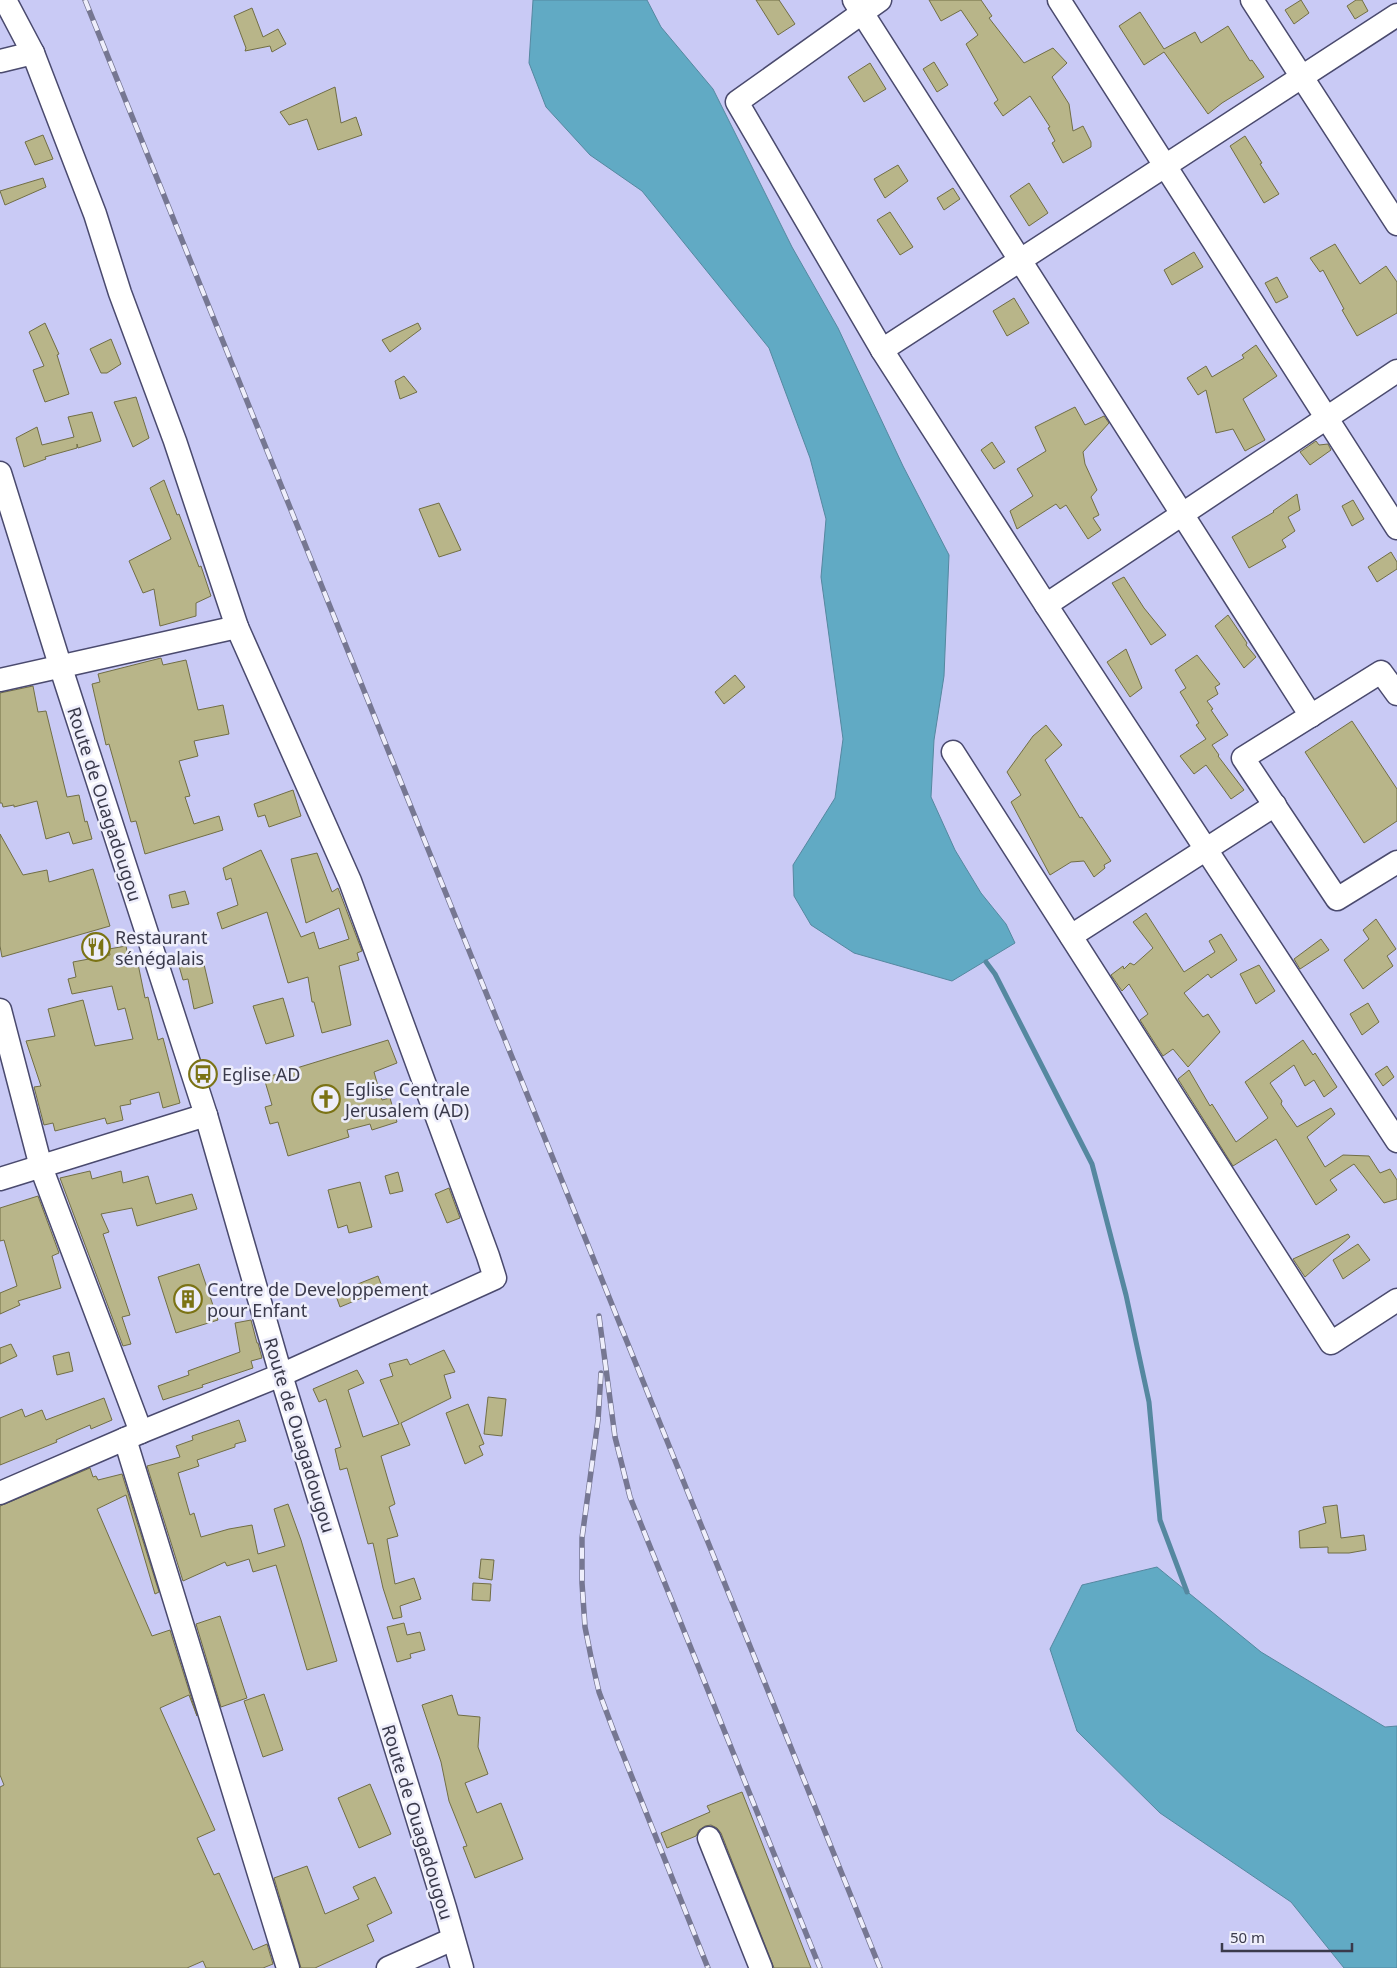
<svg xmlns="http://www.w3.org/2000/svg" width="1397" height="1968" font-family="'Noto Sans',sans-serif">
<rect width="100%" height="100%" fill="#c9caf5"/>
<g fill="#61aac4" stroke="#5588a0">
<path d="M533,0H647L661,27L713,89L792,247L838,328L903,466L949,555L944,676L934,740L931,797L955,850L981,893L1006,924L1015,943L952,981L854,953L811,925L794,896L793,865L835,798L843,739L821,577L826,519L810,458L769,348L642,191L590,155L546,107L529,63Z"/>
<path d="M1157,1567L1261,1652L1385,1727L1397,1726V1968H1344L1291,1902L1160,1813L1077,1731L1050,1649L1082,1585Z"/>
</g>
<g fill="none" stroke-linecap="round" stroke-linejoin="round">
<path stroke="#5588a0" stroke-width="5" d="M986,962L995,974L1092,1164L1126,1295L1149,1402L1160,1520L1187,1592"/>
</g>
<g fill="#b8b589" stroke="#716e45">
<path d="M756,0H779L795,24L778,35Z"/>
<path d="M929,0H981L992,16L989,18L1024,63L1053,48L1067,63L1052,77L1069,104L1073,131L1083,126L1091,142V147L1063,163L1052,143L1055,141L1048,128L1050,127L1030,96L1003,116L994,103L998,100L966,44L978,35L961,10L941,21Z"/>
<path d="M1301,0L1309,13L1294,24L1285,10Z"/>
<path d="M1356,0H1362L1368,11L1355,19L1347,6Z"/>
<path d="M252,8L263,37L278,29L286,44L272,52L270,46L245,51L246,48L234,16Z"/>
<path d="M1140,12L1164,49L1195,32L1201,43L1228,26L1250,61L1252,60L1264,77L1222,103L1208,114L1164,52L1144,65L1119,26Z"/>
<path d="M934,62L948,85L937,92L923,69Z"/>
<path d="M870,63L886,89L864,102L848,77Z"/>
<path d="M335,87L341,123L356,117L362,135L318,150L307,119L289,125L280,112Z"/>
<path d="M43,135L53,159L35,165L25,142Z"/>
<path d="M1245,136L1262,163L1260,164L1279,194L1264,203L1230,146Z"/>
<path d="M898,165L908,181L885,198L874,179Z"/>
<path d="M43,178L46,187L5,205L0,191Z"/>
<path d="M1029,183L1048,213L1029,226L1010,196Z"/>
<path d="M953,188L960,199L944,210L937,198Z"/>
<path d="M890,212L913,247L900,255L877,220Z"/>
<path d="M1335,244L1360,284L1386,266L1397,282V313L1357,336L1342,310L1344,309L1323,270L1320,272L1310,258Z"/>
<path d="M1194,252L1203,267L1172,285L1164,270Z"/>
<path d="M1277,277L1288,297L1276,303L1265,283Z"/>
<path d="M1014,298L1029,323L1007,336L993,311Z"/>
<path d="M45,323L59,354L57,355L69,394L45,402L33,370L44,366L29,332Z"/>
<path d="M418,323L421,329L390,352L382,340Z"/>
<path d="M111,339L121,364L107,373H101L90,349Z"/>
<path d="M1256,345L1277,376L1243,399L1265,440L1245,451L1233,429L1216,433L1206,390L1198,395L1187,378L1206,366L1212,377L1244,358L1242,355Z"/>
<path d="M404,376L417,392L400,399L395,381Z"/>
<path d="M136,397L149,438L133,447L114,402Z"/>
<path d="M1075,407L1085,425L1104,416L1109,423L1083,452L1085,464L1097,490L1091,497L1099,515L1093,518L1101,530L1088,539L1066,505L1060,509L1056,504L1017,529L1010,511L1033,496L1017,469L1046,451L1035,427Z"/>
<path d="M92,412L101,441L78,448L77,444V448L45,457L46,459L24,467L16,438L37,427L42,445L74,437L68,417Z"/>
<path d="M1316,441L1319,445L1328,444L1331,450L1310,465L1300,452Z"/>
<path d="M992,442L1005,462L994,469L981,450Z"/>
<path d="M164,480L177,515L179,514L199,567L201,566L211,596L196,603V616L160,626L154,589L143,593L129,561L171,539L150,488Z"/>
<path d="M1297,494L1300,510L1288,517L1295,531L1282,540L1286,547L1249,568L1232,537L1274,512L1273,511Z"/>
<path d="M1353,500L1364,519L1352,526L1342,506Z"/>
<path d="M439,503L461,550L439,557L419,509Z"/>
<path d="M1391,552L1397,562V569L1377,582L1368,567Z"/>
<path d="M1124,577L1144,608L1166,635L1151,645L1112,583Z"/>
<path d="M1228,615L1247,643L1246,645L1256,657L1244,668L1215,626Z"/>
<path d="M1126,649L1142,688L1130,697L1107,662Z"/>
<path d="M1197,655L1220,684L1215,687L1218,694L1207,701L1213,709L1211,710L1228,735L1212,745L1219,755L1218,756L1244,790L1231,799L1206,765L1194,774L1180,756L1206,739L1196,725L1199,723L1180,692L1186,688L1175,670Z"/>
<path d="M161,658L163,665L186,660L198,710L223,705L229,734L194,741L198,756L179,761L190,796L185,797L194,824L219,816L223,830L145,854L136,821L131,822L109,744L106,745L92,684L100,682L98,674Z"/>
<path d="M735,675L745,687L724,704L715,692Z"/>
<path d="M33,686L38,712L46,711L67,797L79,795L85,822L87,821L92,839L73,844L69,832L46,839L37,801L14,807V805L3,807L2,803H0V693Z"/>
<path d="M1352,721L1397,789V821L1364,843L1305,752Z"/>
<path d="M1046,725L1062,745L1045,760L1080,818L1082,817L1111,861L1104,865L1105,868L1094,877L1084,861L1071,862L1050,875L1011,802L1021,795L1007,772L1033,736Z"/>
<path d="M293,790L301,816L269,827L265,815L258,817L254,804Z"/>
<path d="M0,834L23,875L47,870L49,882L93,869L110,926L2,957L0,946Z"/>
<path d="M261,850L301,937L314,932L319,949L349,939L339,908L306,923L291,859L317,853L332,892L338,888L362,951L357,953L359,960L339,966L351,1025L322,1033L314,1002H312L308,977L288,983L267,912L222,929L217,913L238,905L231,878L226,880L223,868Z"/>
<path d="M185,891L189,904L172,908L169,895Z"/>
<path d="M1146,913L1184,972L1215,952L1209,941L1221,934L1237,960L1211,978L1208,974L1184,993L1203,1017L1208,1014L1220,1032L1188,1067L1173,1049L1163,1056L1140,1020L1148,1014L1129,984L1122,991L1111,975L1123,966L1124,969L1130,963L1134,965L1153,948L1133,922Z"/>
<path d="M1376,919L1396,949L1387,956L1393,966L1363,989L1344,960L1369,939L1363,930Z"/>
<path d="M1321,939L1329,950L1300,969L1294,959Z"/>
<path d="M126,946L129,961L137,959L145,998L148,997L158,1040L163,1038L180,1103L163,1108L159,1092L130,1100L131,1104L120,1106L123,1120L107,1124L105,1118L55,1131L53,1123L44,1125L34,1087L41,1086L26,1041L55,1036L48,1009L83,1000L95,1046L133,1039L125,1008L118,1010L112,986L72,994L68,979L76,977L73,962L110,955L109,949Z"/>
<path d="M203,960L213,1003L194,1009L188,979L183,980L179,966Z"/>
<path d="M1259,965L1275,991L1256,1004L1240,974Z"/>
<path d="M283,998L294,1036L266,1044L253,1006Z"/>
<path d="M1368,1003L1379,1022L1362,1035L1350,1014Z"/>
<path d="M388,1040L397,1063L374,1072L382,1100L390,1098L397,1122L372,1130L370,1124L347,1130L349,1137L288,1156L278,1122L270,1124L265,1107L272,1105L264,1078Z"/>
<path d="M1303,1040L1313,1055L1315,1053L1337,1087L1324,1097L1314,1080L1305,1086L1294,1065L1270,1083L1282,1101L1281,1104L1297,1127L1331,1108L1335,1114L1307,1137L1325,1167L1343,1155L1369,1156L1380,1173L1390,1169L1397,1180V1199L1384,1203L1354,1164L1330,1180L1337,1190L1316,1205L1276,1139L1233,1166L1178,1079L1189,1070L1210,1106L1212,1104L1236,1142L1268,1118L1245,1082Z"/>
<path d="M1387,1066L1394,1077L1383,1086L1375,1074Z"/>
<path d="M90,1171L92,1179L121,1171L123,1183L148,1176L156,1204L192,1194L197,1209L137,1226L132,1208L101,1214L109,1232L103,1234L130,1315L122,1317L131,1344L123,1346L60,1178Z"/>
<path d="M398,1172L403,1191L390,1194L385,1176Z"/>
<path d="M360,1182L372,1227L349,1233L347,1225L338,1228L328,1190Z"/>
<path d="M449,1188L460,1218L447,1223L435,1194Z"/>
<path d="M38,1196L59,1253L52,1256L61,1288L18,1301L20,1305L0,1314V1293L17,1286L4,1240L0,1241V1208Z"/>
<path d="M1348,1234L1350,1237L1305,1277L1293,1259Z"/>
<path d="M1358,1244L1370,1260L1343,1279L1333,1260Z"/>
<path d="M199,1264L218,1320L176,1333L158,1277Z"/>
<path d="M378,1276L383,1289L340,1307L335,1293Z"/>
<path d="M251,1320L257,1343H258L262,1358L251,1361L253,1368L202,1385L203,1387L163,1400L158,1386L189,1375L188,1371L240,1352L235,1323Z"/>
<path d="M11,1344L17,1356L0,1364V1348Z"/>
<path d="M444,1350L455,1372L444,1375L451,1398L401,1423L410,1445L381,1456L395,1504L389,1507L398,1536L387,1539L395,1584L414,1578L421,1599L400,1606L402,1617L393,1619L383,1588L373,1543L368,1544L347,1468L340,1470L335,1449L341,1447L326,1399L319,1402L313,1389L357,1370L364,1383L348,1390L363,1437L399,1424L380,1380L393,1376L389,1364L407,1359L410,1365Z"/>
<path d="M69,1352L73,1371L57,1375L53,1356Z"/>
<path d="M488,1397L506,1399L502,1436L484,1434Z"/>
<path d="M104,1398L112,1420L91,1429L90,1425L56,1440L57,1442L0,1465V1418L22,1409L25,1417L42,1410L46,1420Z"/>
<path d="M468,1404L484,1444L479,1446L483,1455L465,1464L446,1413Z"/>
<path d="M239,1420L246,1441L235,1444V1447L197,1460L199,1466L178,1473L190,1515L194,1513L201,1537L229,1529L252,1525L258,1554L285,1546L274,1509L288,1504L301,1540L337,1661L307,1670L276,1565L253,1572L249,1559L227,1566L225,1562L183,1581L147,1466L180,1457L176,1446L193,1440L192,1436Z"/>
<path d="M90,1468L93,1477L96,1476L98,1480L122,1474L159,1592L155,1594L126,1495L97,1509L152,1636L170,1630L197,1716L189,1695L160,1708L215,1830L197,1838L214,1875L219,1873L253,1950L267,1944L273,1964L263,1968H206L203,1961L187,1968H0V1787L4,1785L0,1775V1506Z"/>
<path d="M1337,1505L1341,1538L1364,1535L1366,1550L1349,1553H1328V1547L1300,1548L1299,1531L1326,1523L1323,1507Z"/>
<path d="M481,1559L494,1560L492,1580L479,1578Z"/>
<path d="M473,1583L491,1584L490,1601L472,1600Z"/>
<path d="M220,1616L247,1698L221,1707L196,1624Z"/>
<path d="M404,1623L407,1635L420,1632L425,1650L410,1654L411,1658L397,1662L387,1627Z"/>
<path d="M264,1694L283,1750L263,1757L244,1701Z"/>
<path d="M452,1695L458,1715L480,1717L478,1747L488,1774L465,1783L477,1813L501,1803L523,1859L475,1878L463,1847L467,1846L449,1801L441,1762L422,1705Z"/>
<path d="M370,1784L391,1834L359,1848L338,1798Z"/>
<path d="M742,1792L811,1968H774L721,1833L717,1828L711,1825L705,1826L699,1830L696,1836L667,1848L661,1833L710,1812L707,1806Z"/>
<path d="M307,1866L325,1914L359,1899L353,1887L375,1877L392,1913L367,1925L374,1941L315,1968H301L274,1878Z"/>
</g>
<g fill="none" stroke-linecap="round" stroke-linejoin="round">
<defs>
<g id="minor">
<path d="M854,0L1311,716"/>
<path d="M880,0L737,102L882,350L1046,605L1397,1141"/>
<path d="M1059,0L1397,528"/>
<path d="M1252,0L1397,224"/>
<path d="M0,61L33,53"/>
<path d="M882,350L1397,15"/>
<path d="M0,473L60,665L206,1115L281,1375L445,1908L462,1968"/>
<path d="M1046,605L1397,371"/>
<path d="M0,680L237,627"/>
<path d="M1397,694L1381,672L1243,758L1337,899L1397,862"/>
<path d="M953,752L1331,1343L1397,1300"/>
<path d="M1071,936L1275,805"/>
<path d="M0,1010L41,1167L141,1432"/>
<path d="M0,1179L206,1115"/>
<path d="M125,1439L288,1968"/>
<path d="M0,1493L141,1432L281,1375L495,1278L488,1256L350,881L237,627L175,441L120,293L95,214L33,53L5,0"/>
<path d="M709,1838L761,1968"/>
<path d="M388,1968L453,1939"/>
</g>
</defs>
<use href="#minor" stroke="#4a4a6e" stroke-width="25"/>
<use href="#minor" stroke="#fff" stroke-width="22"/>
<defs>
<g id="rail">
<path d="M85,0L880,1968"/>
<path d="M599,1316L615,1437L630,1497L820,1968"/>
<path d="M601,1373L598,1420L582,1538V1583L585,1627L591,1657L599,1692L614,1732L708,1968"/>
</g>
</defs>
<use href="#rail" stroke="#767792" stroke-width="5.5"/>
<use href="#rail" stroke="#eeeefb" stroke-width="4" stroke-dasharray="11" stroke-linecap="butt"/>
</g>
<defs>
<symbol id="restaurant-ring" viewBox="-11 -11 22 22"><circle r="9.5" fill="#eeeefb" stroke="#7b7315" stroke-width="1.5"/><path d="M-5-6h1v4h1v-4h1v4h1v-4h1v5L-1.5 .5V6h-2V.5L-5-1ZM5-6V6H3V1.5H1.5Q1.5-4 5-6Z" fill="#7b7315"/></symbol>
<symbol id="bus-ring" viewBox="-11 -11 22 22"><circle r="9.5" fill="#eeeefb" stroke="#7b7315" stroke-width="1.5"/><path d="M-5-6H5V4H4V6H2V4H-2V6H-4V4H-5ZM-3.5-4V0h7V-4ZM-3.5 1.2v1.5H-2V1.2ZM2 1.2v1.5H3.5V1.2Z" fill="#7b7315"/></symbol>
<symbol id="church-ring" viewBox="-11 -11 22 22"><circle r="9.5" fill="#eeeefb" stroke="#7b7315" stroke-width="1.5"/><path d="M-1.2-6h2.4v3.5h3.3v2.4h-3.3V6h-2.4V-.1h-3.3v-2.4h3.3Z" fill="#7b7315"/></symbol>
<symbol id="building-ring" viewBox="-11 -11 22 22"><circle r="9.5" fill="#eeeefb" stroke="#7b7315" stroke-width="1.5"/><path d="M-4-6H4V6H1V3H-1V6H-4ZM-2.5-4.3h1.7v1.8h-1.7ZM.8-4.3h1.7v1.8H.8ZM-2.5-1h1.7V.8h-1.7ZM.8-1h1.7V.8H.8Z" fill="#7b7315"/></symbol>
</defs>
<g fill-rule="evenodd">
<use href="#restaurant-ring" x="80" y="931" width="32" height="32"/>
<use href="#bus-ring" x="187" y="1058" width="32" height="32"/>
<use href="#church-ring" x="310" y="1083" width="32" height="32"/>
<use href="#building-ring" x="172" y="1283" width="32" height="32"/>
</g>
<g text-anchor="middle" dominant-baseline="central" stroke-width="5" stroke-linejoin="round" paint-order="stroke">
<g font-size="18" fill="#3a3a4b" stroke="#eeeefb">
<text transform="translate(105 804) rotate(72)">Route de Ouagadougou</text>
<text transform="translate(300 1435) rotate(73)">Route de Ouagadougou</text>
<text transform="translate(418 1822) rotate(73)">Route de Ouagadougou</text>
</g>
<g font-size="18" fill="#3a3a4b" stroke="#eeeefb" text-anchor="start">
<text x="115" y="937">Restaurant<tspan x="115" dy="21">sénégalais</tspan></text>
<text x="222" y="1074">Eglise AD</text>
<text x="345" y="1089">Eglise Centrale<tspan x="345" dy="21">Jerusalem (AD)</tspan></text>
<text x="207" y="1289">Centre de Developpement<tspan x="207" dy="21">pour Enfant</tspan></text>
</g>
</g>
<path d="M1222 1943v8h130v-8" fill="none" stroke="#3a3a4b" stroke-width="2.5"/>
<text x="1230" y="1943" font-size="15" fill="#3a3a4b" stroke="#eeeefb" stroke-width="4" paint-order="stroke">50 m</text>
</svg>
